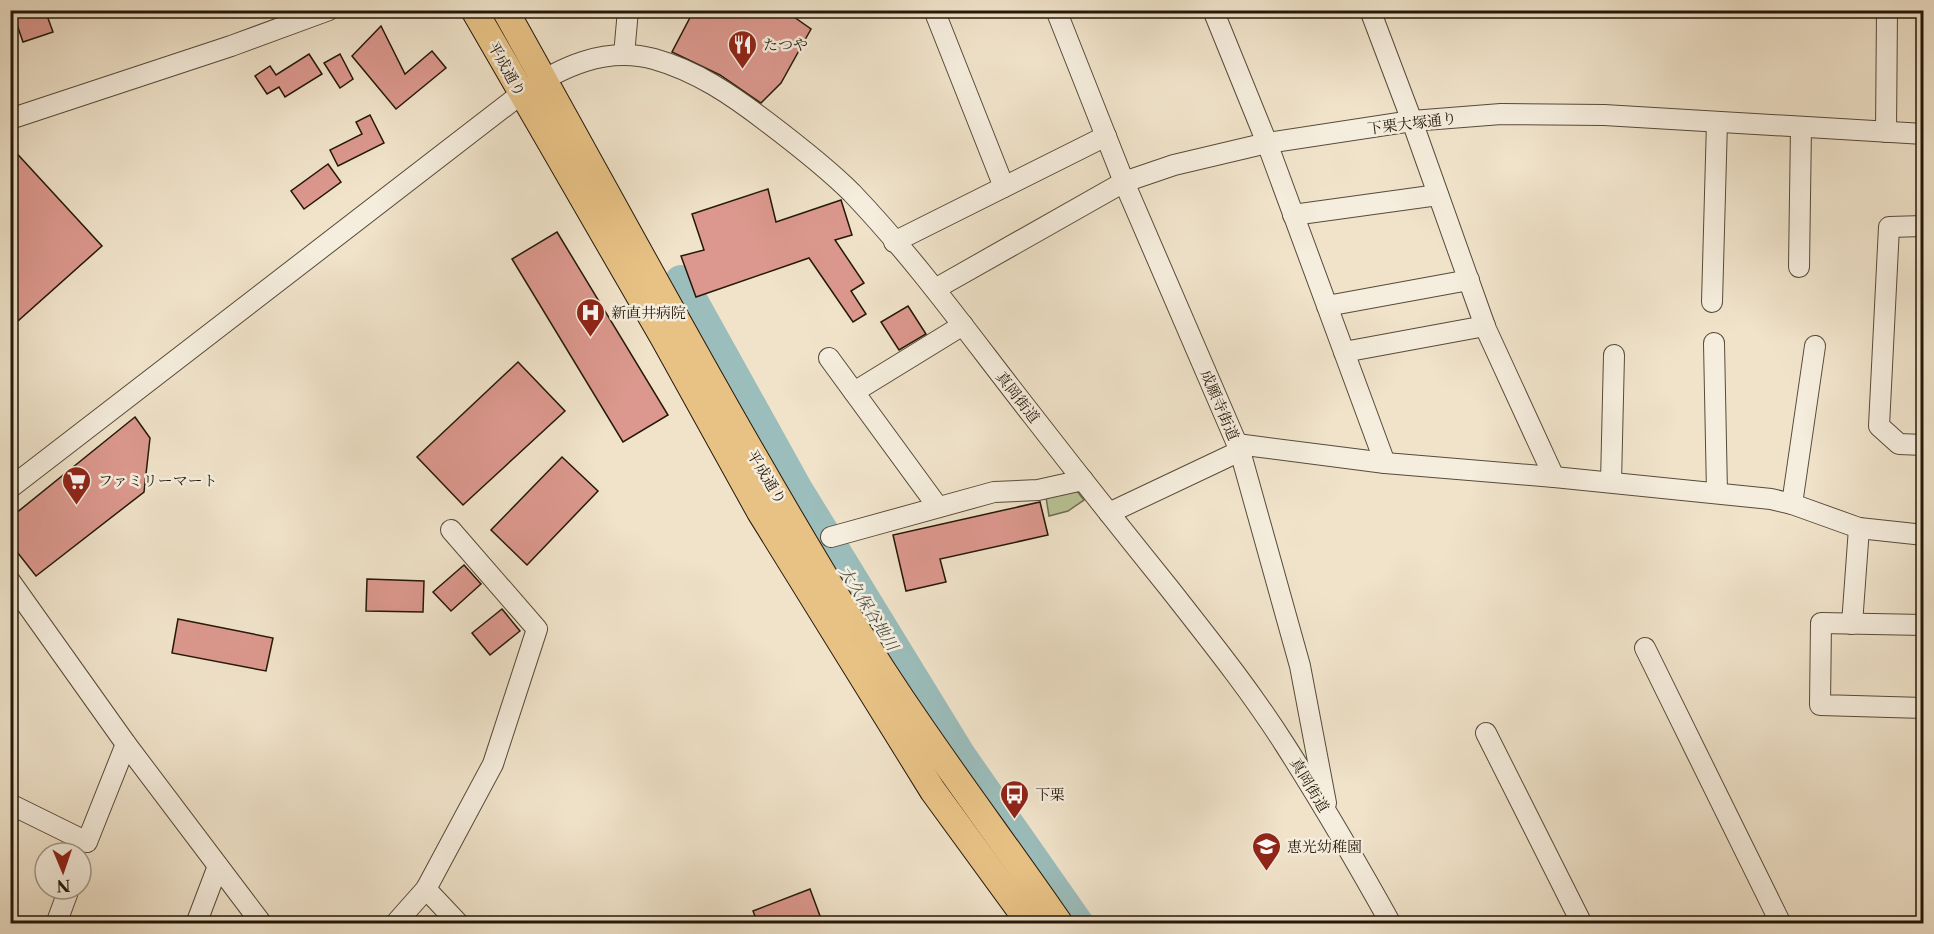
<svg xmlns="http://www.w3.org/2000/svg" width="1934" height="934" font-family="'Libre Caslon Text','Noto Serif JP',serif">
<rect width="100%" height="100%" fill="#f0e3ca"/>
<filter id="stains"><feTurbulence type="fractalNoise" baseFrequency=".00333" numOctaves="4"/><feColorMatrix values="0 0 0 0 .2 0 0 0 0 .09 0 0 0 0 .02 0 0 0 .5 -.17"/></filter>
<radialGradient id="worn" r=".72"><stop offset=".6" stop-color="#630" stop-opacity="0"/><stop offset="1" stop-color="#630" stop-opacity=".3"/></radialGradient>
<path fill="#b9c497" stroke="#6e6e50" stroke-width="1.5" d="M1073,486L1084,500L1068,511L1049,516L1045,491Z"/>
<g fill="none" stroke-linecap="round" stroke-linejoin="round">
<path stroke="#9bbdbb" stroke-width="32" d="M681,281L796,488L961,757L1078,924"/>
</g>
<g fill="#dc988e" stroke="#241809" stroke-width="1.5">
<path d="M12,10H45L53,32L23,42Z"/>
<path d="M694,10H784L811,29L781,83L761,103L720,75L672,52Z"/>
<path d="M381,26L405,74L432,51L446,68L396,109L352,56Z"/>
<path d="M309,54L322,74L285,97L279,87L267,94L255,76L270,66L276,75Z"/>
<path d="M340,54L353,79L340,88L324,63Z"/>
<path d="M370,115L384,143L338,166L330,150L362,134L356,122Z"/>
<path d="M10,146L102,246L10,328Z"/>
<path d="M328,164L341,182L304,209L291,191Z"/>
<path d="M768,189L776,222L841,200L852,235L835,240L864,283L851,291L866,314L853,322L809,258L696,297L681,256L704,250L692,214Z"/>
<path d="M557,232L668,415L623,442L512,259Z"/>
<path d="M908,306L926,334L899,350L881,322Z"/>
<path d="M518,362L565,411L463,505L417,457Z"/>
<path d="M135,417L150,438L144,492L36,576L10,543V518Z"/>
<path d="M562,457L598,491L527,565L491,530Z"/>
<path d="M1040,502L1048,535L940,559L946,582L906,591L893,535Z"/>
<path d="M464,565L481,584L451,611L433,592Z"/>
<path d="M367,579L424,581L423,612L366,611Z"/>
<path d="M502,609L520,631L490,655L472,633Z"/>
<path d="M178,619L273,638L266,671L172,653Z"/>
<path d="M810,889L823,924H758L753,911Z"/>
</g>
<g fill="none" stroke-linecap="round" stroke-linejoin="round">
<defs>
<g id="minor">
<path d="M934,10L1004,187"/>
<path d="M1056,10L1124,182L1240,451L1300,666L1326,803"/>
<path d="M1213,10L1267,143L1385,463"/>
<path d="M1370,10L1412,121L1486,329L1554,477"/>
<path d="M624,55L628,10"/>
<path d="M10,119L231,46L329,10"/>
<path d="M1886,132L1887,10"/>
<path d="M1293,215L1438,195"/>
<path d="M1924,226L1889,227L1879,426L1899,444L1924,445"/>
<path d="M894,242L1106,136"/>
<path d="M1799,267L1801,127"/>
<path d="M935,289L1124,182L1174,165L1267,143L1412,121L1501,114L1604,115L1924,134"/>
<path d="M1712,302L1717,122"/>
<path d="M1327,306L1469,280"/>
<path d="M1714,343L1717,493"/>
<path d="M1344,352L1485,326"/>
<path d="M829,358L938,507"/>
<path d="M854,392L963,325"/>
<path d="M1237,444L1385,463L1554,477L1771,499L1792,504L1859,528L1924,535"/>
<path d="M1611,482L1614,355"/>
<path d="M10,488L521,94C561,67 605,46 654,59C697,71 733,96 767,122C796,144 826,167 852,193C918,262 973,340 1032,415C1077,473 1123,531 1169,588C1209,639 1250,690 1285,745C1322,803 1357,863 1391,924"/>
<path d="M1792,504L1815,346"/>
<path d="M1109,513L1240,451"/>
<path d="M831,537L994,492L1038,490L1083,480"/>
<path d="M10,581L126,744L262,924"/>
<path d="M1852,624L1859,528"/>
<path d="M1924,625L1821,623L1820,705L1924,708"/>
<path d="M1645,648L1781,924"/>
<path d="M1486,733L1582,924"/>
<path d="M10,804L87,842L126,744"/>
<path d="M426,889L493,764L537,629L451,530"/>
<path d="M56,924L69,889"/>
<path d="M196,924L218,866"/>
<path d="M395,924L426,889L459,924"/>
</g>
<g id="major">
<path d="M474,10L663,337L760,512L933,791L1030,924"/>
<path d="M505,10C620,215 730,423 853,623C916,727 991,824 1060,924"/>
</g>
</defs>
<use href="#minor" stroke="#574b39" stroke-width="22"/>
<use href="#major" stroke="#241809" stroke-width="28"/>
<use href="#minor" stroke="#f5eddd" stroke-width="20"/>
<use href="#major" stroke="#e8c285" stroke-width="26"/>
</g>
<defs>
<symbol id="restaurant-pin" viewBox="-11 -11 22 30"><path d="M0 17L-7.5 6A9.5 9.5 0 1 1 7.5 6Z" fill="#8f2418" stroke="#f5eddd"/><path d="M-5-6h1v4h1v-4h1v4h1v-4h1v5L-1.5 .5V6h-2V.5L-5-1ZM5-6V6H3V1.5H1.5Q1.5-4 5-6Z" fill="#fff"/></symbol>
<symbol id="hospital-pin" viewBox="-11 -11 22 30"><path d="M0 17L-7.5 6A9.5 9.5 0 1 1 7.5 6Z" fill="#8f2418" stroke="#f5eddd"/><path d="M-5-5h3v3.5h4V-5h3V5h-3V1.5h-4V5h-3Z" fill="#fff"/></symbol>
<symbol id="supermarket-pin" viewBox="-11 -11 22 30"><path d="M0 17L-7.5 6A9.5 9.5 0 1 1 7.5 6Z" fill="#8f2418" stroke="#f5eddd"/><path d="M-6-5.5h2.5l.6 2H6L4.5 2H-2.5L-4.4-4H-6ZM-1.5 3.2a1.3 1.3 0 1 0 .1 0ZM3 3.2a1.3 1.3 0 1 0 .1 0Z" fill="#fff"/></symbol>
<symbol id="bus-pin" viewBox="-11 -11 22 30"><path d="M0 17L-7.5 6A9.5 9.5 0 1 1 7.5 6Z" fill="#8f2418" stroke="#f5eddd"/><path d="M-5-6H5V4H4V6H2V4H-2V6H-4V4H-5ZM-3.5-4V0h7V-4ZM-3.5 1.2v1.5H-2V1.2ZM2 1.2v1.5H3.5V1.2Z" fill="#fff"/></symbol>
<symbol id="school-pin" viewBox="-11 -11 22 30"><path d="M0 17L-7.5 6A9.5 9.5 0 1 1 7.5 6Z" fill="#8f2418" stroke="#f5eddd"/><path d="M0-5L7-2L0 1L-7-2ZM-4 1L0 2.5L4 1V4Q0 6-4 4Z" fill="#fff"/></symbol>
</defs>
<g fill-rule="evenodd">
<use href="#restaurant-pin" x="726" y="28" width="33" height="45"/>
<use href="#hospital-pin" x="574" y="296" width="33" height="45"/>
<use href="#supermarket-pin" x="60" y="464" width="33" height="45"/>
<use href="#bus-pin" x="998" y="778" width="33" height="45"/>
<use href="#school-pin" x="1250" y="830" width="33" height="45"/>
</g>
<g text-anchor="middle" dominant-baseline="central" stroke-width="5" stroke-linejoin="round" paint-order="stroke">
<g font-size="15" fill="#241809" stroke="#f5eddd" text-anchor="start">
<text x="763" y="44">たつや</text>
<text x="611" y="312">新直井病院</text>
<text x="98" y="480">ファミリーマート</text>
<text x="1035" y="794">下栗</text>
<text x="1287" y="846">恵光幼稚園</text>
</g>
<g font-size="15" fill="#241809" stroke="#f5eddd">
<text transform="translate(507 69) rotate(61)">平成通り</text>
<text transform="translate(1412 123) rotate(-7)">下栗大塚通り</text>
<text transform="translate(1018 397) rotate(52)">真岡街道</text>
<text transform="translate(1220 405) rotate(67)">成願寺街道</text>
<text transform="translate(767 477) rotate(59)">平成通り</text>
<text transform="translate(1310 785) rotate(59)">真岡街道</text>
</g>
<g font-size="16" font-style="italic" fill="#4e5247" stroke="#f5eddd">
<text transform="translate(869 608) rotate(58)">大久保谷地川</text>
</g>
</g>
<rect width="1934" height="934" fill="none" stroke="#f0e3ca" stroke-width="36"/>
<rect x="12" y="12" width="1910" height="910" fill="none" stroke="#241809" stroke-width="3"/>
<rect x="18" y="18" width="1898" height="898" fill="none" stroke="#241809" stroke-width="1.5"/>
<g transform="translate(63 871) rotate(178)"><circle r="28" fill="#f5eddd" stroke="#a19888" stroke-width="1.5"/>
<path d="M0-4.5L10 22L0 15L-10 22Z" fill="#8f2418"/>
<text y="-9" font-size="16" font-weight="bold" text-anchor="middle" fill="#241809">N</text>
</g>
<rect width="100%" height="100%" filter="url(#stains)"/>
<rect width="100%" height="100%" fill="url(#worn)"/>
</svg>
